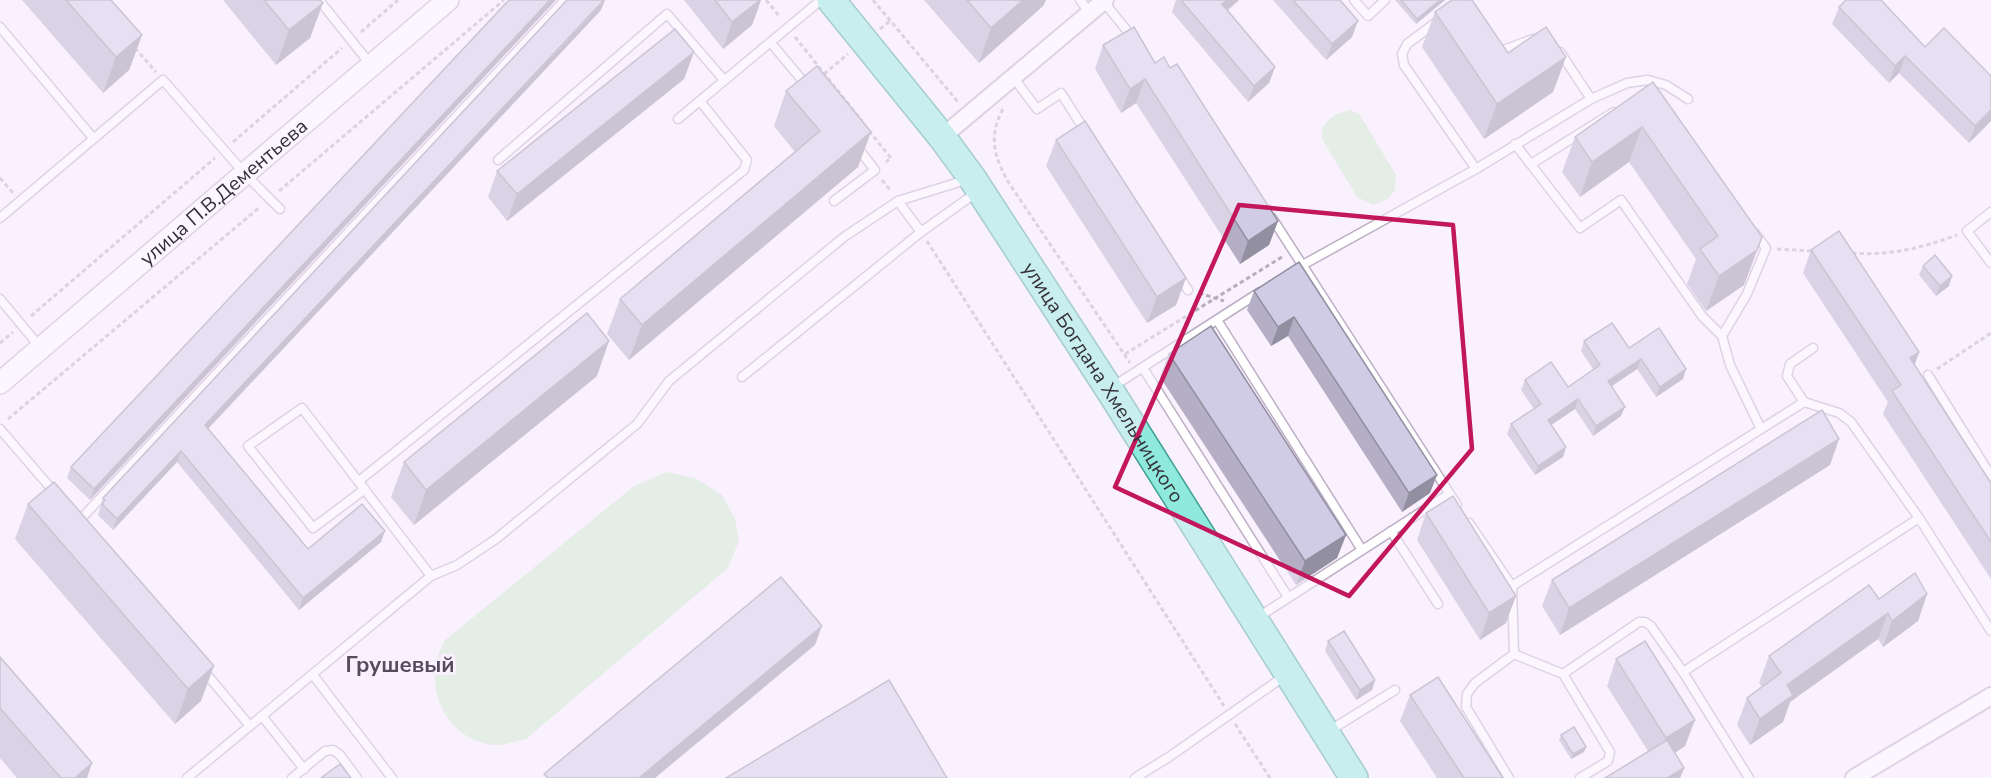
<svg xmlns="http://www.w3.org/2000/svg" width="1991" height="778" font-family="'Nunito Sans',sans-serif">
<rect width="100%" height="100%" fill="#faf1ff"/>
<g fill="#cde8c9">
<path d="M1351,110L1360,115L1396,175L1395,190L1388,199L1373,205L1357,197L1322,139C1320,121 1335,113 1351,110Z"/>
<path d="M667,472L695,478L722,495L735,519L739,541L728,568L526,739C516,741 503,746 493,745C453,740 429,702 436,663C437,656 441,648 444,641L634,486Z"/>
</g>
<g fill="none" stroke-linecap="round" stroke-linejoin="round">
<defs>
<g id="service">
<path d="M319,0L371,65"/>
<path d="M1080,0L1090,13"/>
<path d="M1354,0L1368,16L1385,0"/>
<path d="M1103,1L1133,38"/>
<path d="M1438,21L1407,44L1402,54L1404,65L1476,169"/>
<path d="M0,27L93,138"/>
<path d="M771,43L807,86"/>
<path d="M1497,47L1501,50C1513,48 1523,41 1535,39"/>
<path d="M1560,52L1591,99"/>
<path d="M1013,77L1037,109L1061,93L1085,131"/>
<path d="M678,119L821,0"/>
<path d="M1515,144L1580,228L1621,200L1702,316L1722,336L1730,365L1761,429"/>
<path d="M498,160L667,14L724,80"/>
<path d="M1531,164L1614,112"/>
<path d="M834,201L875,170L857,147"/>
<path d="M898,201L921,232"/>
<path d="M1991,212L1967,231L1991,263"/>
<path d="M0,218L163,80L245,174L280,209"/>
<path d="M1272,218L1457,505"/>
<path d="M1299,267L1476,169L1591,99L1627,83L1648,80L1666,85L1688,99"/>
<path d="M1179,276L1188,290"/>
<path d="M0,299L40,347"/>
<path d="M1217,320L1362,550"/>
<path d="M1722,336L1747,294L1766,248L1755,233"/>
<path d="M1813,348L1790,364L1787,376L1804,402L1839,413L1851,422L1919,518L1991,631"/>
<path d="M1143,368L1288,597"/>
<path d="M1928,375L1991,476"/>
<path d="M742,377L921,232L977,192"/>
<path d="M1112,387L1260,292"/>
<path d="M0,429L55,493"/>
<path d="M359,481L744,170L747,160L700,101"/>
<path d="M365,489L313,528L248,446L302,408L431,576"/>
<path d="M79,521L565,0"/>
<path d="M1469,523L1512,586L1514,654L1475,683L1467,694L1466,707L1509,778"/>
<path d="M1391,531L1438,604"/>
<path d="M1512,586L1804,402"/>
<path d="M1257,618L1449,494"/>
<path d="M1514,654L1563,674L1610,752L1608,761L1580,778"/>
<path d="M204,671L250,726"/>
<path d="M1683,672L1919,518"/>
<path d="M1563,674L1639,622H1645L1651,626L1683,672L1749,778"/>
<path d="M313,675L392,778"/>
<path d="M262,716L304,769"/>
<path d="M1329,731L1395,690"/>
<path d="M187,778L431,576L457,565L496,539L637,424L669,381L844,237L898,201L969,179"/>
<path d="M292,778L325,751L333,750L340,755L357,778"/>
<path d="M1135,778L1169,757L1286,675"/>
</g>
<g id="minor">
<path d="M942,137L1105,0"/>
<path d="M1854,778L1991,696"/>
</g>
<g id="tertiary">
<path id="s1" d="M0,383L448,0"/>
</g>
<g id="primary">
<path id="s2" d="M831,0L942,137L972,178L1109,389L1354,778"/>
</g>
</defs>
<use href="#service" stroke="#bdafc4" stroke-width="11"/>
<use href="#minor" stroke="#bdafc4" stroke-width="20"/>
<use href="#tertiary" stroke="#bdafc4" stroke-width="24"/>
<use href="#primary" stroke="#3fa094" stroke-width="30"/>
<g stroke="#b7b0bc" stroke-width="3" stroke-dasharray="4.5 3" stroke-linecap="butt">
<path d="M766,0L780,17"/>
<path d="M873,0L958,102"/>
<path d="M880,29L890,21"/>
<path d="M361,32L398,0"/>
<path d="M795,37L862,121"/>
<path d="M135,48L156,72"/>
<path d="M824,74L848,54"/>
<path d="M1003,109C988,137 994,157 1009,183L1130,363"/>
<path d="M869,131L891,158L886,162"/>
<path d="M233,142L342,48"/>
<path d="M0,178L13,193"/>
<path d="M882,180L891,191"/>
<path d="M279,191L504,0"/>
<path d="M927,241L1224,706"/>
<path d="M1777,249L1812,251"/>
<path d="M1852,253C1889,256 1922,248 1957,235"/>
<path d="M1199,293L1224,301"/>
<path d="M31,316L215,158"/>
<path d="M0,343L13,332"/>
<path d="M1125,354L1282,257"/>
<path d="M1937,369L1991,333"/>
<path d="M8,419L260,207"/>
<path d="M1235,724L1270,778"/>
</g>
<use href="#service" stroke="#fff" stroke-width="8"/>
<use href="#minor" stroke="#fff" stroke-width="16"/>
<use href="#tertiary" stroke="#fff" stroke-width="21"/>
<use href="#primary" stroke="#8feadd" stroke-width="27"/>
</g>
<g fill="#b4afc5">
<path d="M22,0H111L142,35L129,70L103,93Z"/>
<path d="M223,0H320L310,38L276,65Z"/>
<path d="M509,0L90,500L67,478L71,467Z"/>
<path d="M684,0H761L752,25L723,49Z"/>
<path d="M924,0H1046L1043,6L979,63Z"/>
<path d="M1176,0H1239L1228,10L1275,67L1269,83L1248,102L1172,12Z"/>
<path d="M1273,0H1340L1352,37L1326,60Z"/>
<path d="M1395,0H1445L1416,24Z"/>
<path d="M1846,0L1991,121L1969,143L1899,73L1889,83L1832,24L1839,7Z"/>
<path d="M601,10L208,429L308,549L381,542L299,610L177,462L113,530L98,515L103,498Z"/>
<path d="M1435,12L1508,53L1566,57L1553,92L1484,139L1422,47Z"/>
<path d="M1103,45L1170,68L1278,221L1269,245L1240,264L1136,103L1121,113L1095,69Z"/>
<path d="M694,52L684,79L507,221L488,197L497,171Z"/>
<path d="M1653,82L1762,237L1744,285L1706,311L1687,284L1696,259L1629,162L1580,197L1562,172L1575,137Z"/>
<path d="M786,91L858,167L629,360L607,334L620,299L795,152L774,126Z"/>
<path d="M1056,140L1186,278L1176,305L1147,323L1046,166Z"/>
<path d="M1811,250L1919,352L1914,365L1991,483V579L1883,414L1888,402L1803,273Z"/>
<path d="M1299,262L1430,493L1402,512L1288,336L1271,346L1247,310L1254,291Z"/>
<path d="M1923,266L1949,286L1936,296L1919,275Z"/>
<path d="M1584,341L1629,348L1683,379L1656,397L1637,369L1611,387L1621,416L1593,436L1575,409L1551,425L1563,457L1535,475L1507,434L1511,424L1534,409L1521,390L1525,380L1568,387L1593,369L1581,351Z"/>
<path d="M1169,354L1346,535L1337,558L1296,585L1160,377Z"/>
<path d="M597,376L414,525L391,497L404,462Z"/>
<path d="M1830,465L1560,635L1542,606L1552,580Z"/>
<path d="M28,504L201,701L175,724L15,539Z"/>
<path d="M1426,513L1506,623L1480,640L1417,540Z"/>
<path d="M1927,594L1918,621L1883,647L1878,639L1790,702L1783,722L1750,745L1737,725L1747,698L1762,687L1759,683L1769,656L1879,599Z"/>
<path d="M1328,641L1375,680L1372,690L1356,700L1325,651Z"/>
<path d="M0,657L87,778H17L0,758Z"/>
<path d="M1616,659L1685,746L1675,753L1684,768L1680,778H1605L1648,751L1607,686Z"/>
<path d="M1410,695L1503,778H1437L1400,721Z"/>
<path d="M1561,735L1584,752L1571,759L1559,740Z"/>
</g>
<g fill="#928fa0">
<path d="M550,0H556L90,500L94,489Z"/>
<path d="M605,0L601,10L201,436L205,425Z"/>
<path d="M760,0H761L752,25L723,49L732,22Z"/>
<path d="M1023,0H1046L1043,6L979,63L991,28Z"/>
<path d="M1227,0H1239L1216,20L1222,4Z"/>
<path d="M1440,0H1445L1416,24L1417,19Z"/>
<path d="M323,3L310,38L276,65L289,30Z"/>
<path d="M1358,21L1352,37L1326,60L1332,44Z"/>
<path d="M142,35L129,70L103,93L116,57Z"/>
<path d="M694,52L684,79L507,221L517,194Z"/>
<path d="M1905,56L1899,73L1889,83L1895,66Z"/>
<path d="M1566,57L1553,92L1484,139L1497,104Z"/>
<path d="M1275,67L1269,83L1248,102L1254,86Z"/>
<path d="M1145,79L1136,103L1121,113L1130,89Z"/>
<path d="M1991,110V121L1969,143L1975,126Z"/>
<path d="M1642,127L1629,162L1580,197L1592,162Z"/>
<path d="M871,132L858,167L629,360L642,325Z"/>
<path d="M1278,221L1269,245L1240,264L1248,241Z"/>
<path d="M1762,237L1744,285L1706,311L1719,276Z"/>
<path d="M1952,276L1949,286L1936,296L1940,286Z"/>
<path d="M1186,278L1176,305L1147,323L1157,297Z"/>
<path d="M1294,317L1288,336L1271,346L1278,327Z"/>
<path d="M609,341L597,376L414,525L426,490Z"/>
<path d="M1919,352L1911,376L1910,358Z"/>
<path d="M1641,359L1637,369L1604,391L1608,381Z"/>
<path d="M1686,369L1683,379L1656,397L1660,387Z"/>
<path d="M1578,399L1575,409L1544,430L1548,420Z"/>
<path d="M1625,407L1621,416L1593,436L1596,426Z"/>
<path d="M1839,439L1830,465L1560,635L1569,608Z"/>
<path d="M1566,447L1563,457L1535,475L1538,466Z"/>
<path d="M181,451L177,462L113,530L117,519Z"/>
<path d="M1437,475L1430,493L1402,512L1409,493Z"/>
<path d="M385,531L381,542L299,610L303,598Z"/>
<path d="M1346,535L1337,558L1296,585L1305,561Z"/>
<path d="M1927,594L1918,621L1883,647L1892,621Z"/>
<path d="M1516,596L1506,623L1480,640L1489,613Z"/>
<path d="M1888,613L1878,639L1790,702L1783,722L1750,745L1760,719L1787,685Z"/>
<path d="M822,626L815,645L655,778H639Z"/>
<path d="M214,666L201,701L175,724L188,689Z"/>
<path d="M1375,680L1372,690L1356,700L1360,690Z"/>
<path d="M1695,720L1685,746L1656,765L1666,738Z"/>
<path d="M1586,747L1584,752L1571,759L1573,754Z"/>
<path d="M92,763L87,778H75Z"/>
<path d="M1684,768L1680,778H1667Z"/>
</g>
<g fill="#d1cce5" stroke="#928fa0" stroke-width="1.5">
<path d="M66,0H111L142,35L116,57Z"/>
<path d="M264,0H320L323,3L289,30Z"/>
<path d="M509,0H550L94,489L71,467Z"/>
<path d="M567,0H604L205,425L308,549L362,504L385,531L303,598L181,451L117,519L102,504L105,500L103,498Z"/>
<path d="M715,0H760L732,22Z"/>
<path d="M967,0H1023L991,28Z"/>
<path d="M1181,0H1227L1222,4L1275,67L1254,86Z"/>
<path d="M1293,0H1340L1358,21L1332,44Z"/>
<path d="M1401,0H1440L1417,19Z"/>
<path d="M1452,0H1472L1508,53L1546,27L1566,57L1497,104L1435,12Z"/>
<path d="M1846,0H1881L1925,47L1944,28L1991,76V110L1975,126L1905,56L1895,66L1839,7Z"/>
<path d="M1134,27L1155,63L1164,57L1170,68L1177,64L1278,221L1248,241L1145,79L1130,89L1103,45Z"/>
<path d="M675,29L694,52L517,194L497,171Z"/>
<path d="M817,66L871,132L642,325L620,299L820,131L786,91Z"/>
<path d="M1653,82L1762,237L1757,250L1719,276L1700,249L1718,236L1642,127L1592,162L1575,137Z"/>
<path d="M1085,121L1186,278L1157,297L1056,140Z"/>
<path d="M1839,231L1919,352L1910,358L1991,483V542L1892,391L1901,385L1811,250Z"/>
<path d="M1935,255L1952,276L1940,286L1923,266Z"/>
<path d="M1299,262L1437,475L1409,493L1294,317L1278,327L1254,291Z"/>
<path d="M587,313L609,341L426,490L404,462Z"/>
<path d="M1612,323L1629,348L1659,328L1686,369L1660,387L1641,359L1608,381L1625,407L1596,426L1578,399L1548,420L1566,447L1538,466L1511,424L1541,404L1525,380L1551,362L1568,387L1600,365L1584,341Z"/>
<path d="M1211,326L1346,535L1305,561L1169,354Z"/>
<path d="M1822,410L1839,439L1569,608L1552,580Z"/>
<path d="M54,482L214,666L188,689L28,504Z"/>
<path d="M1453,496L1516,596L1489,613L1426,513Z"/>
<path d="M1915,573L1927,594L1892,621L1888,613L1787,685L1793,695L1760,719L1747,698L1781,673L1769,656L1869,585L1879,599Z"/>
<path d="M781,577L822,626L639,778H548L544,774Z"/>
<path d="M1344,631L1375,680L1360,690L1328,641Z"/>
<path d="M1645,641L1695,720L1666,738L1616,659Z"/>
<path d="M0,657L92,763L75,778H61L0,708Z"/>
<path d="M1438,677L1503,778H1464L1410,695Z"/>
<path d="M889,680L947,778H726Z"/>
<path d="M1574,727L1586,747L1573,754L1561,735Z"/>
<path d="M1667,740L1684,768L1667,778H1605Z"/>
<path d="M340,764L351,778H321Z"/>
</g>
<path d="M0 0H1991V778H0ZM1239,205L1453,225L1472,449L1349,596L1115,487Z" fill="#faf1ff" fill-opacity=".55" fill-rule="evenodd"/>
<path fill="none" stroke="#c2185b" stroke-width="4.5" stroke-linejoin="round" d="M1239,205L1453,225L1472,449L1349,596L1115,487Z"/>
<g text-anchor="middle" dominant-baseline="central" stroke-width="6" stroke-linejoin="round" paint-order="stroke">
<g font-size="20" fill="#353038" stroke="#faf1ff">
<text stroke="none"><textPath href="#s1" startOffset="294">улица П.В.Дементьева</textPath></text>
<text stroke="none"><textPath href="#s2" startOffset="470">улица Богдана Хмельницкого</textPath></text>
</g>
<g font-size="22" font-weight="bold" fill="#564a5d" stroke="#faf1ff">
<text x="400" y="665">Грушевый</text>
</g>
</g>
</svg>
